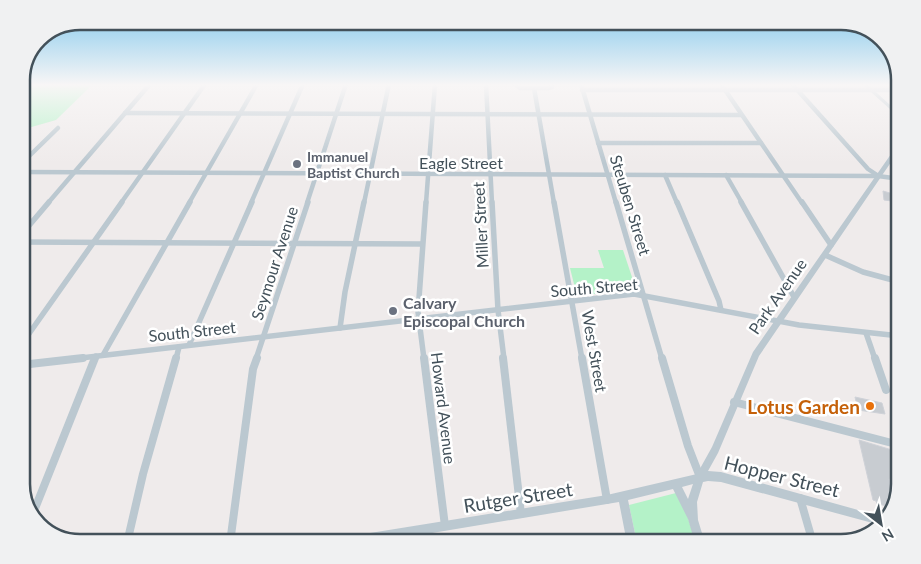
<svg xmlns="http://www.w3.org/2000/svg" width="921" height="564" font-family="Lato,sans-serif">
<rect width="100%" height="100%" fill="#efebeb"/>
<g fill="#b4f2c8">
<path d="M21,84H93L56,120L21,130Z"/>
<path d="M598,250H623L636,289L577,296L570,268H604Z"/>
<path d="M676,493L686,512L696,543H637L629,505Z"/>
</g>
<g fill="#c8ccd1" stroke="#cfd2d8">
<path d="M883,191L900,196V202L884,200Z"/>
<path d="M894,222L900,223V249H897L894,236Z"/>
<path d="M855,397L882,403L885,414L858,410Z"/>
<path d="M859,440L892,450L899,482L889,479L895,503L893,507L877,504L876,501L873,500Z"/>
</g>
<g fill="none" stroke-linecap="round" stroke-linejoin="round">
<g stroke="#bbc8d0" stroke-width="4.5">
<path d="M486,84L492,203"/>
<path d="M515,84L520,88H548L552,87V84"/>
<path d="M581,84L616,203"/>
<path d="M721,84L802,203"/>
<path d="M792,84L868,169L877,175"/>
<path d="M534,88L554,203"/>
<path d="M582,90H900"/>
<path d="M125,113L741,115"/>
<path d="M598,143H761"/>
<path d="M21,164L58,128"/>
<path d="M21,172L878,176L900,179"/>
<path d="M665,175L677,203"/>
<path d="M726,175L742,203"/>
<path d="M48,203L150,84"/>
<path d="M121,203L205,84"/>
<path d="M189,203L257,84"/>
<path d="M251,203L303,84"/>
<path d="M307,203L346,84"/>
<path d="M364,203L389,84"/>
<path d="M426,203L435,84"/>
</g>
<g stroke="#bbc8d0" stroke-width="5.5">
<path d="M492,202L498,310L504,359"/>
<path d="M554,202L582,359"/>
<path d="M616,202L662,359"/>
<path d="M677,202L719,301L721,310"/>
<path d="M741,202L794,297"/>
<path d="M802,202L831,245"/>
<path d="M21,235L49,202"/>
<path d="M21,242L422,244"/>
<path d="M825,255L863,272L900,282"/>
<path d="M340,328L345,292L364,202"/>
<path d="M866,333L875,359"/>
<path d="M21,345L122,202"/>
<path d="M189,345L252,202"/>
<path d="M103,355L190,202"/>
<path d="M72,359L634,294L799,325L900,336"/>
<path d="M95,359L96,356"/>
<path d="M176,359L179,347"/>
<path d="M256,359L308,202"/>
<path d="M424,359L418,312L426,202"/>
</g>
<g stroke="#bbc8d0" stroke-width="8">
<path d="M424,358L445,526"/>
<path d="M503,358L521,514"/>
<path d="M582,358L607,500"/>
<path d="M662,358L688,446L700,477"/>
<path d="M875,358L886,390"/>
<path d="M21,365L83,358"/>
<path d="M734,402L892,443L900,449"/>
<path d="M800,498L813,543"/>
<path d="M32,516L95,358"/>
<path d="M127,543L143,474L176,358"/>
<path d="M230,543L253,369L257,358"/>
</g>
<g fill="#bbc8d0" fill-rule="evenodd">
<path d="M862,84H867L900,114V118Z"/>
<path d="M898,144H900V149L759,356L718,453L708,471L721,472L887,518L880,525L721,482L708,481L703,482L697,502L698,520L705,543H695L688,519L673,489L628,500L637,543H627L619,502L372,543H334L335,539L339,538L607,495L697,474L712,447L753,352ZM693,484L688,499L682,487Z"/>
</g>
</g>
<linearGradient id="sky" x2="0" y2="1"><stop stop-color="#7dc6ec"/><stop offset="0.52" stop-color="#f8f6f6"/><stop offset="1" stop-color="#f8f6f6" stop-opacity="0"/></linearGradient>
<rect width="921" height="163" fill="url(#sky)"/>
<g fill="#6b7280" stroke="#fff" stroke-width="2">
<circle cx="297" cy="164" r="5"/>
<circle cx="393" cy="311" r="5"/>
</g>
<circle fill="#e8710a" stroke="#fff" stroke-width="2" cx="870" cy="406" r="5"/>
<g text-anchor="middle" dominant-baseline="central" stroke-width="5" stroke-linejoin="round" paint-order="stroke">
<g font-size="14" font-weight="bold" fill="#5b616d" stroke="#fff" text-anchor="start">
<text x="307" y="156">Immanuel<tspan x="307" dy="16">Baptist Church</tspan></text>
</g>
<g font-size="16" fill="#43515a" stroke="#fff">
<text x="461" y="162">Eagle Street</text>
<text transform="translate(631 205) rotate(73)">Steuben Street</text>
<text transform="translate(480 225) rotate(-93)">Miller Street</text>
<text transform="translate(274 263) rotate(-72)">Seymour Avenue</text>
<text transform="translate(594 287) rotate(-5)">South Street</text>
<text transform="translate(777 296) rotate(-55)">Park Avenue</text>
<text transform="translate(192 331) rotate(-6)">South Street</text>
<text transform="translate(595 351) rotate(80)">West Street</text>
<text transform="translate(444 408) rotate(83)">Howard Avenue</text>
</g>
<g font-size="16" font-weight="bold" fill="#5b616d" stroke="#fff" text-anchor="start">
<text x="403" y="302">Calvary<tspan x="403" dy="18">Episcopal Church</tspan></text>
</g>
<g font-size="19" font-weight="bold" fill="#c56008" stroke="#fff" text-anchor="end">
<text x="860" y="406">Lotus Garden</text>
</g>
<g font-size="19" fill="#43515a" stroke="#fff">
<text transform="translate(782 476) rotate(14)">Hopper Street</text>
<text transform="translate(518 497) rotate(-9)">Rutger Street</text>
</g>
</g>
<path d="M0 0H921V564H0ZM80 30H841A50 50 0 0 1 891 80V484A50 50 0 0 1 841 534H80A50 50 0 0 1 30 484V80A50 50 0 0 1 80 30Z" fill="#f0f1f2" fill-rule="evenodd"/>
<path fill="none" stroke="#43515a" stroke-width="2.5" d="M80 30H841A50 50 0 0 1 891 80V484A50 50 0 0 1 841 534H80A50 50 0 0 1 30 484V80A50 50 0 0 1 80 30Z"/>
<g transform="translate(881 524) rotate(149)" stroke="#ffffff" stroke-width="4" paint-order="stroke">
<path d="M0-4L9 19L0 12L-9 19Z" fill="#43515a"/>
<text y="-8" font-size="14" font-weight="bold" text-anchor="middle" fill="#43515a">N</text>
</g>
</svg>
